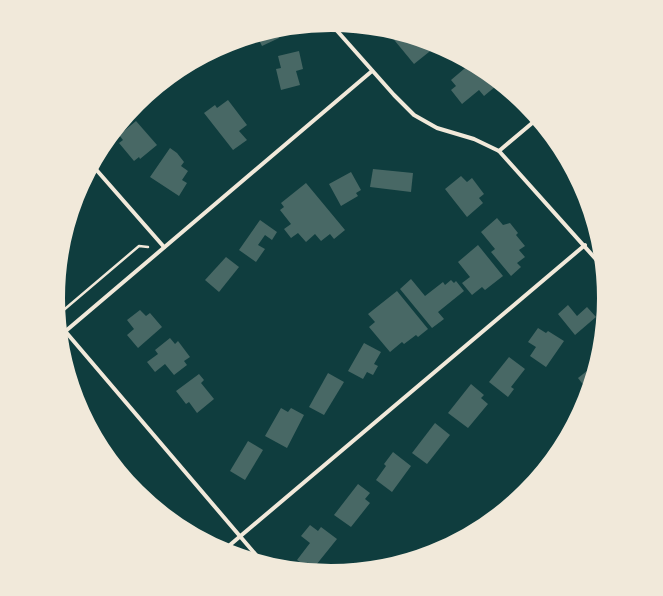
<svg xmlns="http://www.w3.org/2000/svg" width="663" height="596" font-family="Merriweather,serif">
<rect width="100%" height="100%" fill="#0f3d3e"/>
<g fill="#486865">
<path d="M275,30L279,38L262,46L257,36Z"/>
<path d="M386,30L431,43L434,48L414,64Z"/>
<path d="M299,51L303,69L296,71L300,85L281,90L276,69L281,68L278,56Z"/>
<path d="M471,63L482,69L496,86L484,96L479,90L462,104L451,90L456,86L451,80Z"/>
<path d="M228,100L247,125L239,131L247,140L233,150L204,113L215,105L217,108Z"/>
<path d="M136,121L157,145L140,159L139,157L134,161L119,143L123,140L119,135Z"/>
<path d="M170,148L177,153L184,162L181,166L188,171L182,180L187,183L179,196L150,177Z"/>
<path d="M562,150L572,169L570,171L557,154Z"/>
<path d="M373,169L413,173L411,192L370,187Z"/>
<path d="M351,172L361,190L356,193L358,196L341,206L329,184Z"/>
<path d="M461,176L467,182L472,178L484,194L479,198L483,203L467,217L445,189Z"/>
<path d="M306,183L345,230L334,239L330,234L321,241L315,234L306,242L298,233L291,238L284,229L291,224L280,210L284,207L281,203Z"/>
<path d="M497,218L503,225L510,223L518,233L516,235L525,246L519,250L525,257L517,263L521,267L511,276L491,252L495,249L481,232Z"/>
<path d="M260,220L277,232L272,240L265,235L258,245L265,249L256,262L239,250Z"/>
<path d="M478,245L503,276L485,290L482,287L472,295L462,283L470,277L458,262Z"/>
<path d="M226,257L239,267L219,292L205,280Z"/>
<path d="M411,279L425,296L443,282L445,285L451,280L454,283L456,281L464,291L438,312L444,319L432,328L400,289Z"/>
<path d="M397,291L428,329L418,337L416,335L404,344L402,342L390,352L369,327L375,322L368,314Z"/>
<path d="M568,305L577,316L587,307L596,317L575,335L558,314Z"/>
<path d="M140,310L146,316L150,313L162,327L138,348L127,335L134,329L127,320Z"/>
<path d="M538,328L546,333L548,331L564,341L546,367L530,356L536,347L528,342Z"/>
<path d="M170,338L175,344L178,341L190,357L184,361L187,365L174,375L165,364L155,372L147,362L158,354L155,350Z"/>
<path d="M364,343L381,352L374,364L378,366L373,375L367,372L363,379L348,371Z"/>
<path d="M509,357L525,369L511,387L514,389L508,397L489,382Z"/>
<path d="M597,363L588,391L578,378Z"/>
<path d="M328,373L344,382L324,415L309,407Z"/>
<path d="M199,374L204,380L201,383L214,399L197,413L189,402L186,404L176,391Z"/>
<path d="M471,384L484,395L481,398L488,404L468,428L448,413Z"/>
<path d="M281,408L288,412L291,408L304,415L287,448L265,436Z"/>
<path d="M435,423L450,435L427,464L412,453Z"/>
<path d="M248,441L263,450L245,480L230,471Z"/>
<path d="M393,452L411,466L392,492L376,480L386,466L384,464Z"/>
<path d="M358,484L370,493L365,499L370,503L351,527L334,515Z"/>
<path d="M156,505L176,520L175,522L155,506Z"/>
<path d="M310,525L318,531L321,527L337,539L312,570L297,560L310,543L301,536Z"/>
</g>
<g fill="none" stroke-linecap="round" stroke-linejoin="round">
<path stroke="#f1e9da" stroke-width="2.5" d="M59,314L139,246L148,247"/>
<g stroke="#f1e9da" stroke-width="4">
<path d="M331,24L394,95L414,115L437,128L474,139L499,151L602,266"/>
<path d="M499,151L537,119"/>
<path d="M93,166L164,247"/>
<path d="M65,331L262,562"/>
<path d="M61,335L372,71"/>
<path d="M224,550L585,245"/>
</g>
</g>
<path d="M0 0H663V596H0ZM64 298a267 267 0 1 1 534 0a267 267 0 1 1-534 0Z" fill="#f1e9da" fill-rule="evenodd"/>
<path fill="none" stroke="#f1e9da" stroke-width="2" d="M64 298a267 267 0 1 1 534 0a267 267 0 1 1-534 0Z"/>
</svg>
